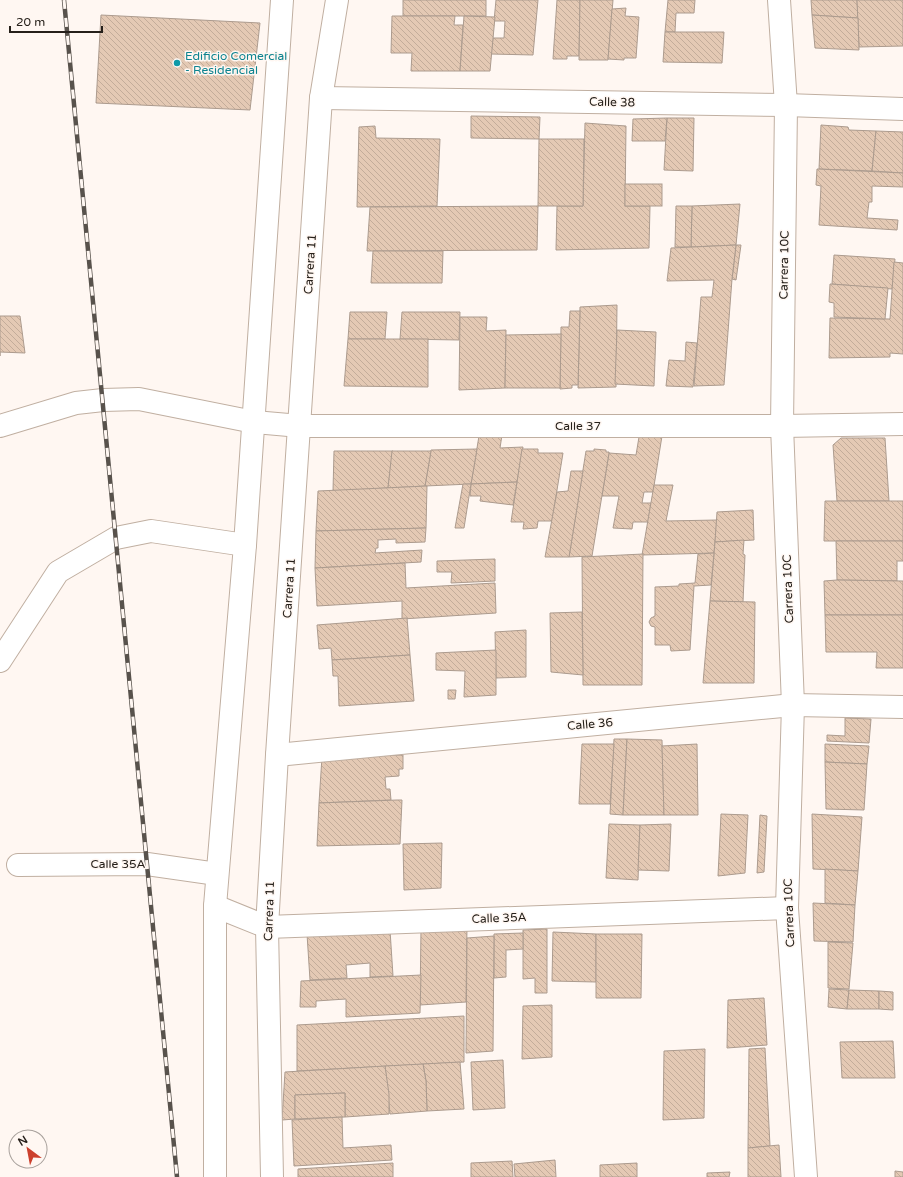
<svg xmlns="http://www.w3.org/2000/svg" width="903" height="1177" font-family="'Varela Round',sans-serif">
<defs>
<pattern id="building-back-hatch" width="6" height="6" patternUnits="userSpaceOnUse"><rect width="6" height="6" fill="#e4c9b4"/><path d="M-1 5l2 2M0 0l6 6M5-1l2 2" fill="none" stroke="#c3ac9a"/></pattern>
</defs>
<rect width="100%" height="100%" fill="#fff7f2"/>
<g fill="url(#building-back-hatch)" stroke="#ac9b8e">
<rect x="403" y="0" width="83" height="16"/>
<path d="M496,0H538L533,55L491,54L493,38H504L505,21H494Z"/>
<path d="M557,0H580L579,56H567V59H553Z"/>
<path d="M580,0H613L608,60H579Z"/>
<path d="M668,0H695L694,13H676L675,32H665Z"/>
<path d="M811,0H857L858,18L812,15Z"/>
<path d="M857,0H903V46L859,47Z"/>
<path d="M626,8L625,16L639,17L636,58H624V60L608,59L612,9Z"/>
<path d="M101,15L260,23L250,110L96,103Z"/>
<path d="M812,15L858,18L859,50L815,48Z"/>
<path d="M392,16H455L454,25H463L460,71H411L412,53H391Z"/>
<path d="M464,16L495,17L490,71H460Z"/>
<path d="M665,32H724L722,63L663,62Z"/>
<path d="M471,116L540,117L539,139L471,138Z"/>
<path d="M667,118H694L693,171L664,170Z"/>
<path d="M667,118L665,141H632L633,119Z"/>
<path d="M585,123L626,126L625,206H650L649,248L556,250L557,206H583Z"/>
<path d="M821,125L848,127L849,130L876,131L872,171L819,169Z"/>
<path d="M375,126L376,138L440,139L437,206L357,207L359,127Z"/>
<path d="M876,131L903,132V173L872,171Z"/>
<path d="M539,139H584L583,206H538Z"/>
<path d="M817,169L903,173V187L872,186V202H869L867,218L898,220L897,230L819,225L821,186L816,185Z"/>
<rect x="625" y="184" width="37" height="22"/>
<path d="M740,204L736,245L691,247L692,206Z"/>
<path d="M538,206L537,250L367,251L370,207Z"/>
<path d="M676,206H692L691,247H675Z"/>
<path d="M736,245H741L736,280L732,279Z"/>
<path d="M736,245L732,279L724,385L694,386L701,297H712L714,280L667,281L671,248Z"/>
<path d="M373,251H443L442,283H371Z"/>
<path d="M834,255L895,259L892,289L832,284Z"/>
<path d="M894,262L903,263V354L890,353V357L829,358L830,318L890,319Z"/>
<path d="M830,284L888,288L885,319L834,317V303L829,302Z"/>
<path d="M617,305L616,387L578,388L580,307Z"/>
<path d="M570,311H580L578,385H572V388L560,389L561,327H569Z"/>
<path d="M350,312H387L385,339H348Z"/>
<path d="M402,312H460L459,340L400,339Z"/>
<path d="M0,316H20L25,353L0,352V356Z"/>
<path d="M460,317H487L486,331L506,330L505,388L459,390Z"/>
<path d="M617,330L656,332L654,386L615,384Z"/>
<path d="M561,334L560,388H505L506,335Z"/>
<path d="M348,339H428V387L344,386Z"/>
<path d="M686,342L697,343L693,387L666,386L669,360L685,361Z"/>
<path d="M502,435L500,448L523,447L517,482L471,484L479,436Z"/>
<path d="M662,436L653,492H644L642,503H651L648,522H633L632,529L613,528L619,496H602L609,453L636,455L639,437Z"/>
<path d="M841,438H885L889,501H837L833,445Z"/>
<path d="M477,449L471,484L425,486L431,450Z"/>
<path d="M522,449H538V453H563L552,521H538L537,528L523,529L524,522H511Z"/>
<path d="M594,449L606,450V452H609V453L592,556L569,557L586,451H594Z"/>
<path d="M334,451H393L388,488L333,491Z"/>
<path d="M392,451H431L425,486L388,488Z"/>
<path d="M571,471H583L569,557H545L557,492L568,491Z"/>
<path d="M517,482L513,505L480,501L481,496H470L471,484Z"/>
<path d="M463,484H471L464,528H455Z"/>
<path d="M654,485H673L666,521L717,520L714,553L642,555Z"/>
<path d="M427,486L426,528L316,531L318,491Z"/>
<path d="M825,501H903V541H824Z"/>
<path d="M753,510L754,540L715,542L717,512Z"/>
<path d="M426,528L425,542L396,543V539L378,540V548H376L375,553L422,550L421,562L315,568L316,531Z"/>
<path d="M744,540L743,554L745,555L743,602L710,601L715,542Z"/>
<path d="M836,541H903V561H897V581L837,580Z"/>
<path d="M714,553L711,585L694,586L690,650L671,651L670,645H655V627L651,626L649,622L651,618L655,616V587L679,586V584L695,583L698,554Z"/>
<path d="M643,554L642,685H583L582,557Z"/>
<path d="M495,559V581L451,583L452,572H437V561Z"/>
<path d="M405,563L406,588L495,583L496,613L402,619V601L317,606L315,568Z"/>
<path d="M837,580L903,581V615H825L824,581Z"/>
<path d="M710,601L755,602L754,683H703Z"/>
<path d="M582,612L583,675L551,672L550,613Z"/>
<path d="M825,615H903V668H876L877,652H826Z"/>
<path d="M407,618L410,655L332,660L331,648L319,649L317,625Z"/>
<path d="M526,630V677L496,678L495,632Z"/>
<path d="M496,650V695L464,697L465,671L436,670V653Z"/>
<path d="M410,655L414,701L339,706L338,676H333L332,660Z"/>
<path d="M448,690H456L455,699H448Z"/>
<path d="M845,718L871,719L869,743L827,741V735L845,736Z"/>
<path d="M614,739H627L623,815L610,814Z"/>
<path d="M627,739L662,740L664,815H623Z"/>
<path d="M582,744H614L610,804H579Z"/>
<path d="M697,744L698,815H664L662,746Z"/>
<path d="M825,744L869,746L867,764L825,762Z"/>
<path d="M403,755V769H399V776L385,777L386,789H390L391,800L319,803L322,757Z"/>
<path d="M825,762L867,764L864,810L826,809Z"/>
<path d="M397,800H402L400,844L317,846L319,803Z"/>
<path d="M721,814L748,815L745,873L718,876Z"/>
<path d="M812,814L862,817L858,871L813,869Z"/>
<path d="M760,815L767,816L764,872L757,873Z"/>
<path d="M609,824L640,825L638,880L606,878Z"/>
<path d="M671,824L669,871L638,870L640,825Z"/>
<path d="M442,843L441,888L404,890L403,844Z"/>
<path d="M825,869L858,871L855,905L825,903Z"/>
<path d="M813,903L855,905L853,942L814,941Z"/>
<path d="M467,925L466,1002L420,1005L421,928Z"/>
<path d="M547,929V993H535V978L523,979V930Z"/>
<path d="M390,930L393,976L370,977V963L346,965L347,978L310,980L307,934Z"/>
<path d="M553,932L596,934V982L552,981Z"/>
<path d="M523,933V949L506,950V977L494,978V934Z"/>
<path d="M596,934H642L641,998H596Z"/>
<path d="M494,936L493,1051L466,1053L467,938Z"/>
<path d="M828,942L853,943L849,989L828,988Z"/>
<path d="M421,975L420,1013L346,1017V999L316,1001V1007H300L301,981Z"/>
<path d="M829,989L849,990L847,1009L828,1007Z"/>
<path d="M849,990L879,991V1009H847Z"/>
<path d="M879,991L893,992V1010L879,1009Z"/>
<path d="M764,998L767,1045L727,1048L728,1000Z"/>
<path d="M552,1005V1057L522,1059L523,1006Z"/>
<path d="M464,1016V1062L297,1071V1025Z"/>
<path d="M893,1041L895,1078H842L840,1042Z"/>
<path d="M765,1048L770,1146L748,1148L749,1049Z"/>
<path d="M705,1049L704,1118L663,1120L664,1051Z"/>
<path d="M503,1060L505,1108L473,1110L471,1062Z"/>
<path d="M460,1062L464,1109L427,1111L426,1081L423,1064Z"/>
<path d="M423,1064L426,1081L427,1111L390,1114L385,1066Z"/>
<path d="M385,1066L389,1094V1114L345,1117V1093L295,1095V1119L282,1120L285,1072Z"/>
<path d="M345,1093V1117L295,1119V1095Z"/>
<path d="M342,1117L343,1148L391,1145L392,1160L294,1166L292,1120Z"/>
<path d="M779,1145L781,1177H748V1148Z"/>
<path d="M555,1160L556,1177H515L514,1164Z"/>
<path d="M512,1161L513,1177H471V1163Z"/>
<path d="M393,1163V1177H298V1169Z"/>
<path d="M637,1163V1177H600V1165Z"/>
<path d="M895,1171L903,1172V1177H895Z"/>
<path d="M730,1172L729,1177H707V1173Z"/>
</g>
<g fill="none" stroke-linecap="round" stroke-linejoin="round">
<defs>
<g id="street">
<path d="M779,0L786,105L782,426L793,705L787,908L806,1177"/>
<path d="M321,98L786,105L903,109"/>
<path d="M0,426L76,403L103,400L139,399L254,422L300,426H782L903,424"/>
<path d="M0,661L58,572L116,538L151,531L245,545"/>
<path d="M277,755L793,705L903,707"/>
<path d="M18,865L147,864L217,874"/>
<path d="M215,906L267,927L787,908"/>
</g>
<g id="primary">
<path d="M215,1177V906L245,545L282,0"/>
<path d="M272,1177L267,927L277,755L321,98L337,0"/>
</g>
</defs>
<use href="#street" stroke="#c0afa1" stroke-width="24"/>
<use href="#primary" stroke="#c0afa1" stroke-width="24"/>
<use href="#street" stroke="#fff" stroke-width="22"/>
<use href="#primary" stroke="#fff" stroke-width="22"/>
<defs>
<path id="rail" d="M64,0L177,1177"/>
</defs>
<use href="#rail" stroke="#58524c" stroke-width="4.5"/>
<use href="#rail" stroke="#fff7f2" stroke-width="3" stroke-dasharray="9" stroke-linecap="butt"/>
</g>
<circle fill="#0f9aa8" stroke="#fff7f2" stroke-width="1.5" cx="177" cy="63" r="4"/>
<g text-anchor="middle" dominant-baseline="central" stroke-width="3" stroke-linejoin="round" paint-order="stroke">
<g font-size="12" fill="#0d838f" stroke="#fff7f2" text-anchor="start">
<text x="185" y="56">Edificio Comercial<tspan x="185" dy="14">- Residencial</tspan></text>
</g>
<g font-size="12" fill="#26201a" stroke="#fff7f2">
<text transform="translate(612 102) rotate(1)">Calle 38</text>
<text transform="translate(310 264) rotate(-86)">Carrera 11</text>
<text transform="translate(784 265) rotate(-89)">Carrera 10C</text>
<text x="578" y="426">Calle 37</text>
<text transform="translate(289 588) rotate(-86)">Carrera 11</text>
<text transform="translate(788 589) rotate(-92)">Carrera 10C</text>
<text transform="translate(590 724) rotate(-5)">Calle 36</text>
<text x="118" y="864">Calle 35A</text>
<text transform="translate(269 911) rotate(-88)">Carrera 11</text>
<text transform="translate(789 913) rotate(-92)">Carrera 10C</text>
<text transform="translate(499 918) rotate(-2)">Calle 35A</text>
</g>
</g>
<g transform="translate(28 1149) rotate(328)"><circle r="19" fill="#fff7f2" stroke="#a8a19c"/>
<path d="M0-3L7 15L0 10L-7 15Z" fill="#cc402d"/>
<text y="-6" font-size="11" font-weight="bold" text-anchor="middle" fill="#26201a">N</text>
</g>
<path d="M10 26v6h92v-6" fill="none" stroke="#26201a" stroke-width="2"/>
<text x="16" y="26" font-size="12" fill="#26201a" stroke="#fff7f2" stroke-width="3" paint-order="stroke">20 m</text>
</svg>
